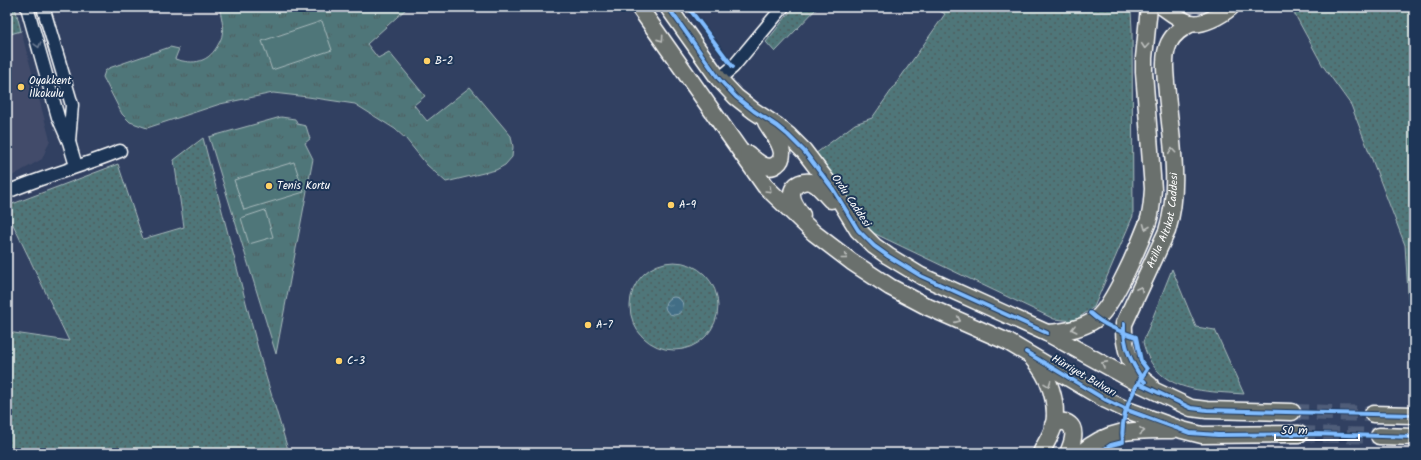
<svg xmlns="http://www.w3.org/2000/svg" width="1421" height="460" font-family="Kalam,sans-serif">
<defs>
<pattern id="grass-dots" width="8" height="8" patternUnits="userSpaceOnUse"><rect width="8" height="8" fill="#507679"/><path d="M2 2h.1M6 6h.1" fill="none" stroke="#4e5d5e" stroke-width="1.8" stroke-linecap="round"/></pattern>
<pattern id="park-tufts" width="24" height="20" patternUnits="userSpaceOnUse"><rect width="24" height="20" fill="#507679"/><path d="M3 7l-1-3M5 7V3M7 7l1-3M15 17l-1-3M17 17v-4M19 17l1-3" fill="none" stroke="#4e5d5e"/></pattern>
<pattern id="water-ripples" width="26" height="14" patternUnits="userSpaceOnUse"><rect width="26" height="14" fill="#426e86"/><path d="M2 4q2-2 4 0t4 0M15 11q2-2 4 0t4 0" fill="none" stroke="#5e8498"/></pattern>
</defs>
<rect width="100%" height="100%" fill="#314061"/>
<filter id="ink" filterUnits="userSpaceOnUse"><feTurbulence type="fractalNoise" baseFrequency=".025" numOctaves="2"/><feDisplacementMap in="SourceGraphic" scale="8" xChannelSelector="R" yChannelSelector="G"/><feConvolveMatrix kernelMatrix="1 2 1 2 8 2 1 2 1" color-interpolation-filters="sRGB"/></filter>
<g filter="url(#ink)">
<path fill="#434c6b" d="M21,31L50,140L42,159L12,176L7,169V35Z"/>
<g fill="url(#grass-dots)" stroke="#a8babc">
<path d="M11,7H15L21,31L7,35V8Z"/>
<path d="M794,7H818L775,52L766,42Z"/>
<path d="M933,7H1128L1131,12L1132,29L1133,216L1094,307L1074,321L1054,319L863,228L815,154L855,124L872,118L945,14Z"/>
<path d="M1295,7H1414V388L1405,245L1351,105L1323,66L1293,11Z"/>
<path d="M203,138L261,360L289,453H7V332L69,341L7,212V206L118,164L143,239L184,227L174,160Z"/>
<circle cx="674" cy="306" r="44"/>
<path d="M1172,269L1196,327L1215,330L1244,394C1202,391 1155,393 1143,342Z"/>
<path d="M1129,448H1140L1167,453H1113Z"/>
</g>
<g fill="url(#park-tufts)" stroke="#a8babc">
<path d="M219,7H406L407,8L367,44L378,58L389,52L425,96L414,105L427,121L470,87L511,136L513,147L512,157L505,165L496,170L446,182L427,165L406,139L395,129L355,104L308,97L273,93L220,104L147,128L130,122L122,114L103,77L105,71L109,68L170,47L179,49L175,59C194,65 209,63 219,43C220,41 222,37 222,35C224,26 221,15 219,7Z"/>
<path d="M281,117L295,119L297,124L306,126L310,139L305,143L313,159L276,354L209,137Z"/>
</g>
<g fill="#507679" stroke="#a8babc">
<path d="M322,21L332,50L272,70L262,41Z"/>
<path d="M294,162L304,192L244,210L234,180Z"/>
<path d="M265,210L273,237L249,244L241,218Z"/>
</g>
<circle fill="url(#water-ripples)" stroke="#8ea8b6" cx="674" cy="306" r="9"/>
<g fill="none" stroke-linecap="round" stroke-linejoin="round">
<g stroke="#505d79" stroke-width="16" stroke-dasharray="16 8" stroke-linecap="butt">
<path d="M1292,412L1373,414"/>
<path d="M1299,434L1379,436"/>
</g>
<defs>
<g id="minor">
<path d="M27,7L58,117L69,142L76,166"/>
<path d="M43,7L72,105L69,141"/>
<path d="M719,79L733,67L783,7"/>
<path d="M7,192C44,176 83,166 120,151"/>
</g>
<g id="major">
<path d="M639,7L765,186L814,233L852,262L890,287L928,307L1008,342L1106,400L1127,410L1182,430L1202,435L1299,434"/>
<path d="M668,7L719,79L736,97L754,111L777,126L788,135L804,151L833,189L858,230L874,246L888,256L921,276L1047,333L1138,383L1191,408L1207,410L1292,412"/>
<path d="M1163,7C1171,13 1180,20 1190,23C1202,26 1222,15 1231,7"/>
<path d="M748,154C756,161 767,172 777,164C781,161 782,157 782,153C781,142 771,131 766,122"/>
<path d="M802,215C798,210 792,203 792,195C791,184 806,178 815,184C821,188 826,195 831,200"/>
<path d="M1047,333C1064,332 1082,329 1096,319C1113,307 1140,243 1148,222C1152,211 1152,200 1153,189L1144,72V58L1149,7"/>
<path d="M1033,359C1049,376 1058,401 1054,425C1052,434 1045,444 1041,453"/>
<path id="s1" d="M1150,385C1131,373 1123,346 1124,324L1167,231C1181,187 1171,139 1167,94C1166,78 1162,58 1169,43C1174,33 1182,28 1192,23"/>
<path d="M1373,414L1414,415"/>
<path d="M1053,425C1057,423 1061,421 1065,422C1079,427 1072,444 1068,453"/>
<path d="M1379,436L1414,437"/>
<path d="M1081,453C1109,428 1136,430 1172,430"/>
</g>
</defs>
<use href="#minor" stroke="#fff" stroke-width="15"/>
<use href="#major" stroke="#fff" stroke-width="19"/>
<use href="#minor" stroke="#1d3557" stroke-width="12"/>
<use href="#major" stroke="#6b706d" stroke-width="16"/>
<defs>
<g id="cycleway">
<path d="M668,7L719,79L736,97L754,111L777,126L788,135L804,151L833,189L858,230L874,246L888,256L921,276L1047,333"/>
<path d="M688,7L733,67"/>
<path d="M1090,313C1103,325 1119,331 1136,337L1141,361L1147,369C1133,389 1119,418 1123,442L1111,445L1099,453"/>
<path d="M1124,324C1123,346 1131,362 1143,380L1145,382"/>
<path d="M1026,352L1106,400L1127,410L1190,433L1218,435L1313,434L1414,437"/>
<path d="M1138,383L1191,408L1207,410L1414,415"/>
</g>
</defs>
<use href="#cycleway" stroke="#1d3557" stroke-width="6"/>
<use href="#cycleway" stroke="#80bcff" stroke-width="4"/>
</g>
<defs><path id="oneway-chevron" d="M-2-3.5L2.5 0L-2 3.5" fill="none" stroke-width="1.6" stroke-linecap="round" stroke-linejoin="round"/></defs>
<g stroke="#bcbfbd">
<use href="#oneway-chevron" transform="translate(661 39) rotate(55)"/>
<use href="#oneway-chevron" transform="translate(1145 46) rotate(95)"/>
<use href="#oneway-chevron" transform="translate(1172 151) rotate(-95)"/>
<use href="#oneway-chevron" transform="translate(769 190) rotate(45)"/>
<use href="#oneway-chevron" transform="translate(1146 227) rotate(112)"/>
<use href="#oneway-chevron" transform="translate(845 257) rotate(38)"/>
<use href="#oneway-chevron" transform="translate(1140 289) rotate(-65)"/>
<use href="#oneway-chevron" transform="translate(958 320) rotate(24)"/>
<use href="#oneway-chevron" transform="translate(1074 329) rotate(166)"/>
<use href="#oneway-chevron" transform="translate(1104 364) rotate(-151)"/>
<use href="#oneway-chevron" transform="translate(1048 384) rotate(69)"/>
<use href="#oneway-chevron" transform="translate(1142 431) rotate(-2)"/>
</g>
<use stroke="#6c7c92" href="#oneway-chevron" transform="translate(38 45) rotate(74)"/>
</g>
<g fill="#ffd166" stroke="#1d3557" stroke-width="1.5">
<circle cx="427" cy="61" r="4"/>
<circle cx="21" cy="87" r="4"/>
<circle cx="269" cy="186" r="4"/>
<circle cx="671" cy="205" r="4"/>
<circle cx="588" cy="325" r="4"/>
<circle cx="339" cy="361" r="4"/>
</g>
<g text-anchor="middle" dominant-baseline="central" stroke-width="4" stroke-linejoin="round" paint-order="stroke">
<g font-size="11" fill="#fff" stroke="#1d3557" text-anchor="start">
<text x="435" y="61">B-2</text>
<text x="29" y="81">Oyakkent<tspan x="29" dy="13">İlkokulu</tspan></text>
<text x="277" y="186">Tenis Kortu</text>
<text x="679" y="205">A-9</text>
<text x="596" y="325">A-7</text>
<text x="347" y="361">C-3</text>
</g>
<g font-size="11" fill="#fff" stroke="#1d3557">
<text transform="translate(851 201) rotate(56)">Ordu Caddesi</text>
<text stroke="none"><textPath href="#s1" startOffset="181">Atilla Altıkat Caddesi</textPath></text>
<text transform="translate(1084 376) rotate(30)">Hürriyet Bulvarı</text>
</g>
</g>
<rect width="1421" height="460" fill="none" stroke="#1d3557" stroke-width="24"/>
<rect x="12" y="12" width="1397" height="436" fill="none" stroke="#fff" stroke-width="1.5" filter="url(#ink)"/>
<path d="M1275 434v6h84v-6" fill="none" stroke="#ffffff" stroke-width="2"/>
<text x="1281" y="434" font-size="12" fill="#ffffff" stroke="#1d3557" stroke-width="3" paint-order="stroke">50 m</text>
</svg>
